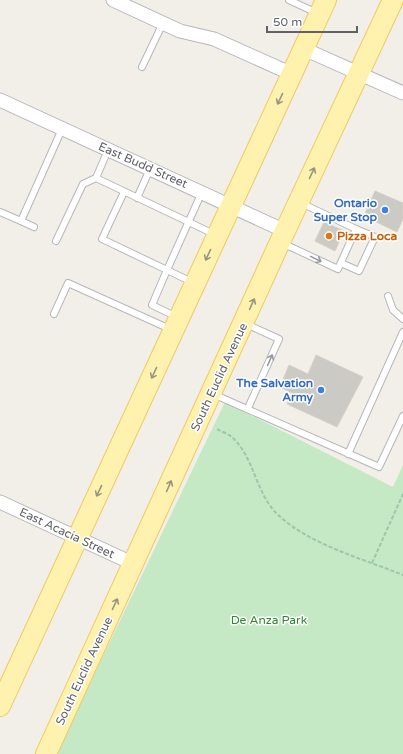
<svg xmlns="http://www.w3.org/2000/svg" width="403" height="754" font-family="'Varela Round',sans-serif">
<rect width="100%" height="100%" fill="#f1efe8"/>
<path fill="#c5e8c5" d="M225,402L393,487L403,465V754H56Z"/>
<g fill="#cccac5" stroke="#d6d1c6">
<path d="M375,191L403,203V219L397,232L364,216Z"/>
<path d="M324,222L344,231L335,251L315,241Z"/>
<path d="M316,355L363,377L337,427L287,404L292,393L280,387L289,365L308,374Z"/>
</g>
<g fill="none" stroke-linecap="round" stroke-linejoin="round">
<defs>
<g id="service">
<path d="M289,0L317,13"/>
<path d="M142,67L163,23"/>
<path d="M96,178L216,235"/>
<path d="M124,192L102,239L167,270L152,305L177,317"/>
<path d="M137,198L150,169"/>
<path d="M0,212L21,221L62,129"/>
<path d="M21,221L34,227"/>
<path d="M56,241L83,184L96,178L108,150"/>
<path d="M282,243L338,269L356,229L301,203"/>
<path d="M341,263L359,271L375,237L356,229"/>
<path d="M194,283L167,270L202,192"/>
<path d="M388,296L393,310L403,319"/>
<path d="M54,314L68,283L170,329"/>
<path d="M246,324L279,339L248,408"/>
<path d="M213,394L379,467L403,416"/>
<path d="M348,454L403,332"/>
</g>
<g id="minor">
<path d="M113,0L180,31L214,39L292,74"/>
<path d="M304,49L403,93"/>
<path d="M0,100L285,231"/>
<path d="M0,502L134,564"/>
</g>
<g id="primary">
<path d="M0,706L326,0"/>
<path d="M46,754L285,231L393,0"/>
</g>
</defs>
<use href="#service" stroke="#b5b8bc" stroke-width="8"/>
<use href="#minor" stroke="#b5b8bc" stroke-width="15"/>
<use href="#primary" stroke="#f2c960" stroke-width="22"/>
<g stroke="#9cc7a9" stroke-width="2" stroke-dasharray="4 2" stroke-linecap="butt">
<path d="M217,429C222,432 229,434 233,438C254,458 256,493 277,514C310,545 361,558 403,575"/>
<path d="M372,563L403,494"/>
</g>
<use href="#service" stroke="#fff" stroke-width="6"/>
<use href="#minor" stroke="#fff" stroke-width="13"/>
<use href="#primary" stroke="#fff2af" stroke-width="20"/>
</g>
<defs><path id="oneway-shaft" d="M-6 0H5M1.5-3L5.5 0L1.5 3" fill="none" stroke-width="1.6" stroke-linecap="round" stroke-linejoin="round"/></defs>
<g stroke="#979581">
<use href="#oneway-shaft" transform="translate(280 99) rotate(115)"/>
<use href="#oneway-shaft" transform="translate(312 173) rotate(-65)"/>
<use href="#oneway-shaft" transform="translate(208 255) rotate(115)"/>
<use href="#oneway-shaft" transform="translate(252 304) rotate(-66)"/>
<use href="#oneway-shaft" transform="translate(154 373) rotate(115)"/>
<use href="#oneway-shaft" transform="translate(169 486) rotate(-66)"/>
<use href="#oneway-shaft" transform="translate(99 491) rotate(115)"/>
<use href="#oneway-shaft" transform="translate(115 604) rotate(-65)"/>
</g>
<g stroke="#979a9d">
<use href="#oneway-shaft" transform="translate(316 259) rotate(26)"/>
<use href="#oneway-shaft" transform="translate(270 360) rotate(-66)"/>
</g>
<g fill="#3f7fe0" stroke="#fff" stroke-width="1.5">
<circle cx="385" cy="210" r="4"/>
<circle cx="321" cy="390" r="4"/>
</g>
<circle fill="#e8710a" stroke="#fff" stroke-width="1.5" cx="329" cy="236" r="4"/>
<g text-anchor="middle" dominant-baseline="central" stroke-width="3" stroke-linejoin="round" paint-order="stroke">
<g font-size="12" fill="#5f6368" stroke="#fff">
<text transform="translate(143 165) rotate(24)">East Budd Street</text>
<text transform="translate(219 377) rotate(-65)">South Euclid Avenue</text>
<text transform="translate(67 533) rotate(25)">East Acacia Street</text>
<text transform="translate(84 671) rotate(-65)">South Euclid Avenue</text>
</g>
<g font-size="12" font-weight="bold" fill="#366cbe" stroke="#fff" text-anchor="end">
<text x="377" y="203">Ontario<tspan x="377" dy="14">Super Stop</tspan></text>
<text x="313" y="383">The Salvation<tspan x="313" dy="14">Army</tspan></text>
</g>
<g font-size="12" font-weight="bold" fill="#c56008" stroke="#fff" text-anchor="start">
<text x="337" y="236">Pizza Loca</text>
</g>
<g font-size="12" fill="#348238" stroke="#fff">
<text x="269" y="620">De Anza Park</text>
</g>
</g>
<path d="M267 26v6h90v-6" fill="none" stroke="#5f6368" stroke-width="2"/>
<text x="273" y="26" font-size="12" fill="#5f6368" stroke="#ffffff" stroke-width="3" paint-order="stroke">50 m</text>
</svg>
